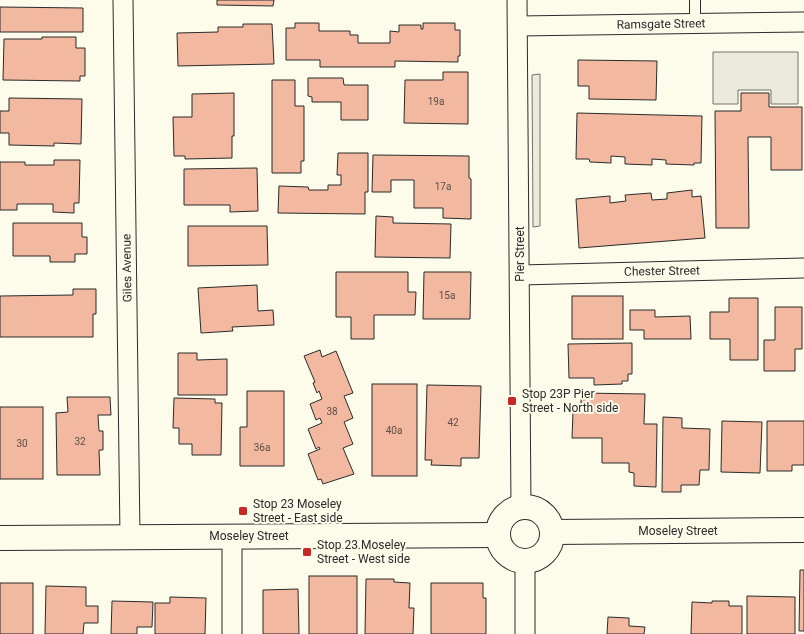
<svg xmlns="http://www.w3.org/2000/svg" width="804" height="634" font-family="Roboto,sans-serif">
<rect width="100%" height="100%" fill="#fdfbea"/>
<g fill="#eceadb" stroke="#74746e">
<path d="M713,52H798V104H771V90H738V104H713Z"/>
<path d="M540,74V226L533,227L532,75Z"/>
</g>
<g fill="#f2b8a0" stroke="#2b2b2b">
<path d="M217,0H274L273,6L217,5Z"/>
<path d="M0,7L83,8V32H0Z"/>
<path d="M295,23H319V31H350V35H358V43H390V31L399,32V25H421V29H423V23H455V30H460V56H458V62L395,61V67H320V60H286V28H295Z"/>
<path d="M243,24H272L274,64L178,66L177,33L218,32V27H243Z"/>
<path d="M42,37H76V48H85V76H80V81L3,80L4,39H42Z"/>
<path d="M578,60L657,61L656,100L589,99V86H578Z"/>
<path d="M443,72H468V124L404,123L405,80H443Z"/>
<path d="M308,78H343L344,85H368V120H341V102H312V97L308,96Z"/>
<path d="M272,80H295V106H304V161H301V173H272Z"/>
<path d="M234,93V136H232V158L185,159V156H174L173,117H192V94Z"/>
<path d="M741,93H769V107H802V170H771V137H748L749,228H716L715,111H741Z"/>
<path d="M9,98L82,99L81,144L54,143V146L9,145V133H0V111H9Z"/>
<path d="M577,113L702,116L701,163H694V165L666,164V160L652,159V165L625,164V157L611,156V163L590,162L589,159H576Z"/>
<path d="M338,153H368V192H365V214L278,213L279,186L308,187L309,190H328V185H341V175H337Z"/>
<path d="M373,155L469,156V178L471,179V219L443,218V208H414V180H391V192H372Z"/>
<path d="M54,160H80L79,203H74V213L53,212V204H17V210H0V162H25V165H54Z"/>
<path d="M257,168L258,211L230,212V205H184V169Z"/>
<path d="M692,190V197L701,196L705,238L579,248L576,199L610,196V203L626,201L625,195L651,193L652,200L667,199V193Z"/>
<path d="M376,216L393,217V223L451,224L450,258L375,257Z"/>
<path d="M13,223H82V237H87V254H75V262H50V256H13Z"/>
<path d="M188,226H267L268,265L188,266Z"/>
<path d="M336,272H408V292H416L415,315H374V339H351V317H336Z"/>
<path d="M424,272H471L470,319H423Z"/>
<path d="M257,285L258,311L273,310L274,325L232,327L233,331L201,333L198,288Z"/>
<path d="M73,289H96V314H93V337H0V296L73,295Z"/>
<rect x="572" y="296" width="51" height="43"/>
<path d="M729,298H758V360H730V339H710V312H729Z"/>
<path d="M775,307H802V349H795V371H764V340H775Z"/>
<path d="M630,310H655V317L690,316L691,339H644V330H630Z"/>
<path d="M632,343V374H628V381H622V384L594,385V378H569L568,344Z"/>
<path d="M320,350L322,357L336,351L353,393L344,396L353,418L344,422L353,444L343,448L354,474L323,484L321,479L318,480L308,454L320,449L319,447L316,449L308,429L322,423L320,418L316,420L310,404L322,399L319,391L317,393L313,383L315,382L304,356Z"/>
<path d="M178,353H197V360L227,359V395H178Z"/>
<rect x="372" y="384" width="45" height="92"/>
<path d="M427,385L481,386L479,458H461V466L431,465L432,460H425Z"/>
<path d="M247,391H284V466H240V427H247Z"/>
<path d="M581,393L645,394L644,424H657L656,487L634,486V473L629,472V463H602V438H572L573,412H581Z"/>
<path d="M67,397H110L111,415H98L99,431H103V450H99L100,475H57L56,413L68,412Z"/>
<path d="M174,398L215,399V403H222L221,455H192V444H179V428H173Z"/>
<rect x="0" y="407" width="43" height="72"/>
<path d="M663,417L682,418V428L710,429L709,470H700L699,485H681V492H662Z"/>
<path d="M722,421L762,422L760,473L721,472Z"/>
<path d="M767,421H804V465H792V471H767Z"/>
<path d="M800,570H804V631H799Z"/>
<rect x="309" y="576" width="48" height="58"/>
<path d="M366,579H394V582L410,583L409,608H414L413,634H365Z"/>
<rect x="0" y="583" width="33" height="51"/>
<path d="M431,583H483V598H486V634H431Z"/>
<path d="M46,586L86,587V606H98V623H84L83,634H45Z"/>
<path d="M298,589L299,634H263V590Z"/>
<path d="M747,596L795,597V634H747Z"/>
<path d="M170,597L206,598L205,634H155V603H170Z"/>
<path d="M112,601L153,602L152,627H137V634H111Z"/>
<path d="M712,601H729V606H742V634H691L692,602L712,603Z"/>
<path d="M608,617L629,618V626L645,627L644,634H607Z"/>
</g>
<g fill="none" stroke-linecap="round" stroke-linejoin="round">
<defs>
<path id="service" d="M695,0V23"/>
<g id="minor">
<path d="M123,0L130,537"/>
<path d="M517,0L521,507"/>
<path d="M518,26L804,22"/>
<path d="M520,275L804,268"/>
<path d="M232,536V634"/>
<path d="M525,634V561"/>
</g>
<g id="tertiary">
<circle cx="525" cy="534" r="27"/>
<path d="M552,532L804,530"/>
<path d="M0,538L498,535"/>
</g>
</defs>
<use href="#service" stroke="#2b2b2b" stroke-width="12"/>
<use href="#minor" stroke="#2b2b2b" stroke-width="21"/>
<use href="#tertiary" stroke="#2b2b2b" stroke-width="26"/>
<use href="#service" stroke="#fdfbea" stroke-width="10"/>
<use href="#minor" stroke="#fdfbea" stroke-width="19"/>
<use href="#tertiary" stroke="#fdfbea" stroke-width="24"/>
</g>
<g fill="#c62828" stroke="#fdfbea" stroke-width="2">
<rect x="507" y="396" width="10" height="10" rx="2.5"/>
<rect x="238" y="506" width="10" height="10" rx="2.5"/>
<rect x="302" y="547" width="10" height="10" rx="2.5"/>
</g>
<g text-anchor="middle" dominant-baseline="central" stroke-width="4" stroke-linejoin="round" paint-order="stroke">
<g font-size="10" fill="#5d4e48">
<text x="436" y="101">19a</text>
<text x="443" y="186">17a</text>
<text x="447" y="295">15a</text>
<text x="332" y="411">38</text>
<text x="453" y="422">42</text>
<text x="394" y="430">40a</text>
<text x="80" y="441">32</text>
<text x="22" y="443">30</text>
<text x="262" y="447">36a</text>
</g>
<g font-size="12" fill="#2b2b2b" stroke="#fdfbea">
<text transform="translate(661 24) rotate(-1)">Ramsgate Street</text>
<text transform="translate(520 254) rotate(-90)">Pier Street</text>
<text transform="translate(127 268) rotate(-91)">Giles Avenue</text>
<text transform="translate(662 271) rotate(-1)">Chester Street</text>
<text x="678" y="531">Moseley Street</text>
<text x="249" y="536">Moseley Street</text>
</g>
<g font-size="12" fill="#2b2b2b" stroke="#fdfbea" text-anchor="start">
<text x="522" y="394">Stop 23P Pier<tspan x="522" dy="14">Street - North side</tspan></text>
<text x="253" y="504">Stop 23 Moseley<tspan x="253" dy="14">Street - East side</tspan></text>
<text x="317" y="545">Stop 23 Moseley<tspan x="317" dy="14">Street - West side</tspan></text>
</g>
</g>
</svg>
